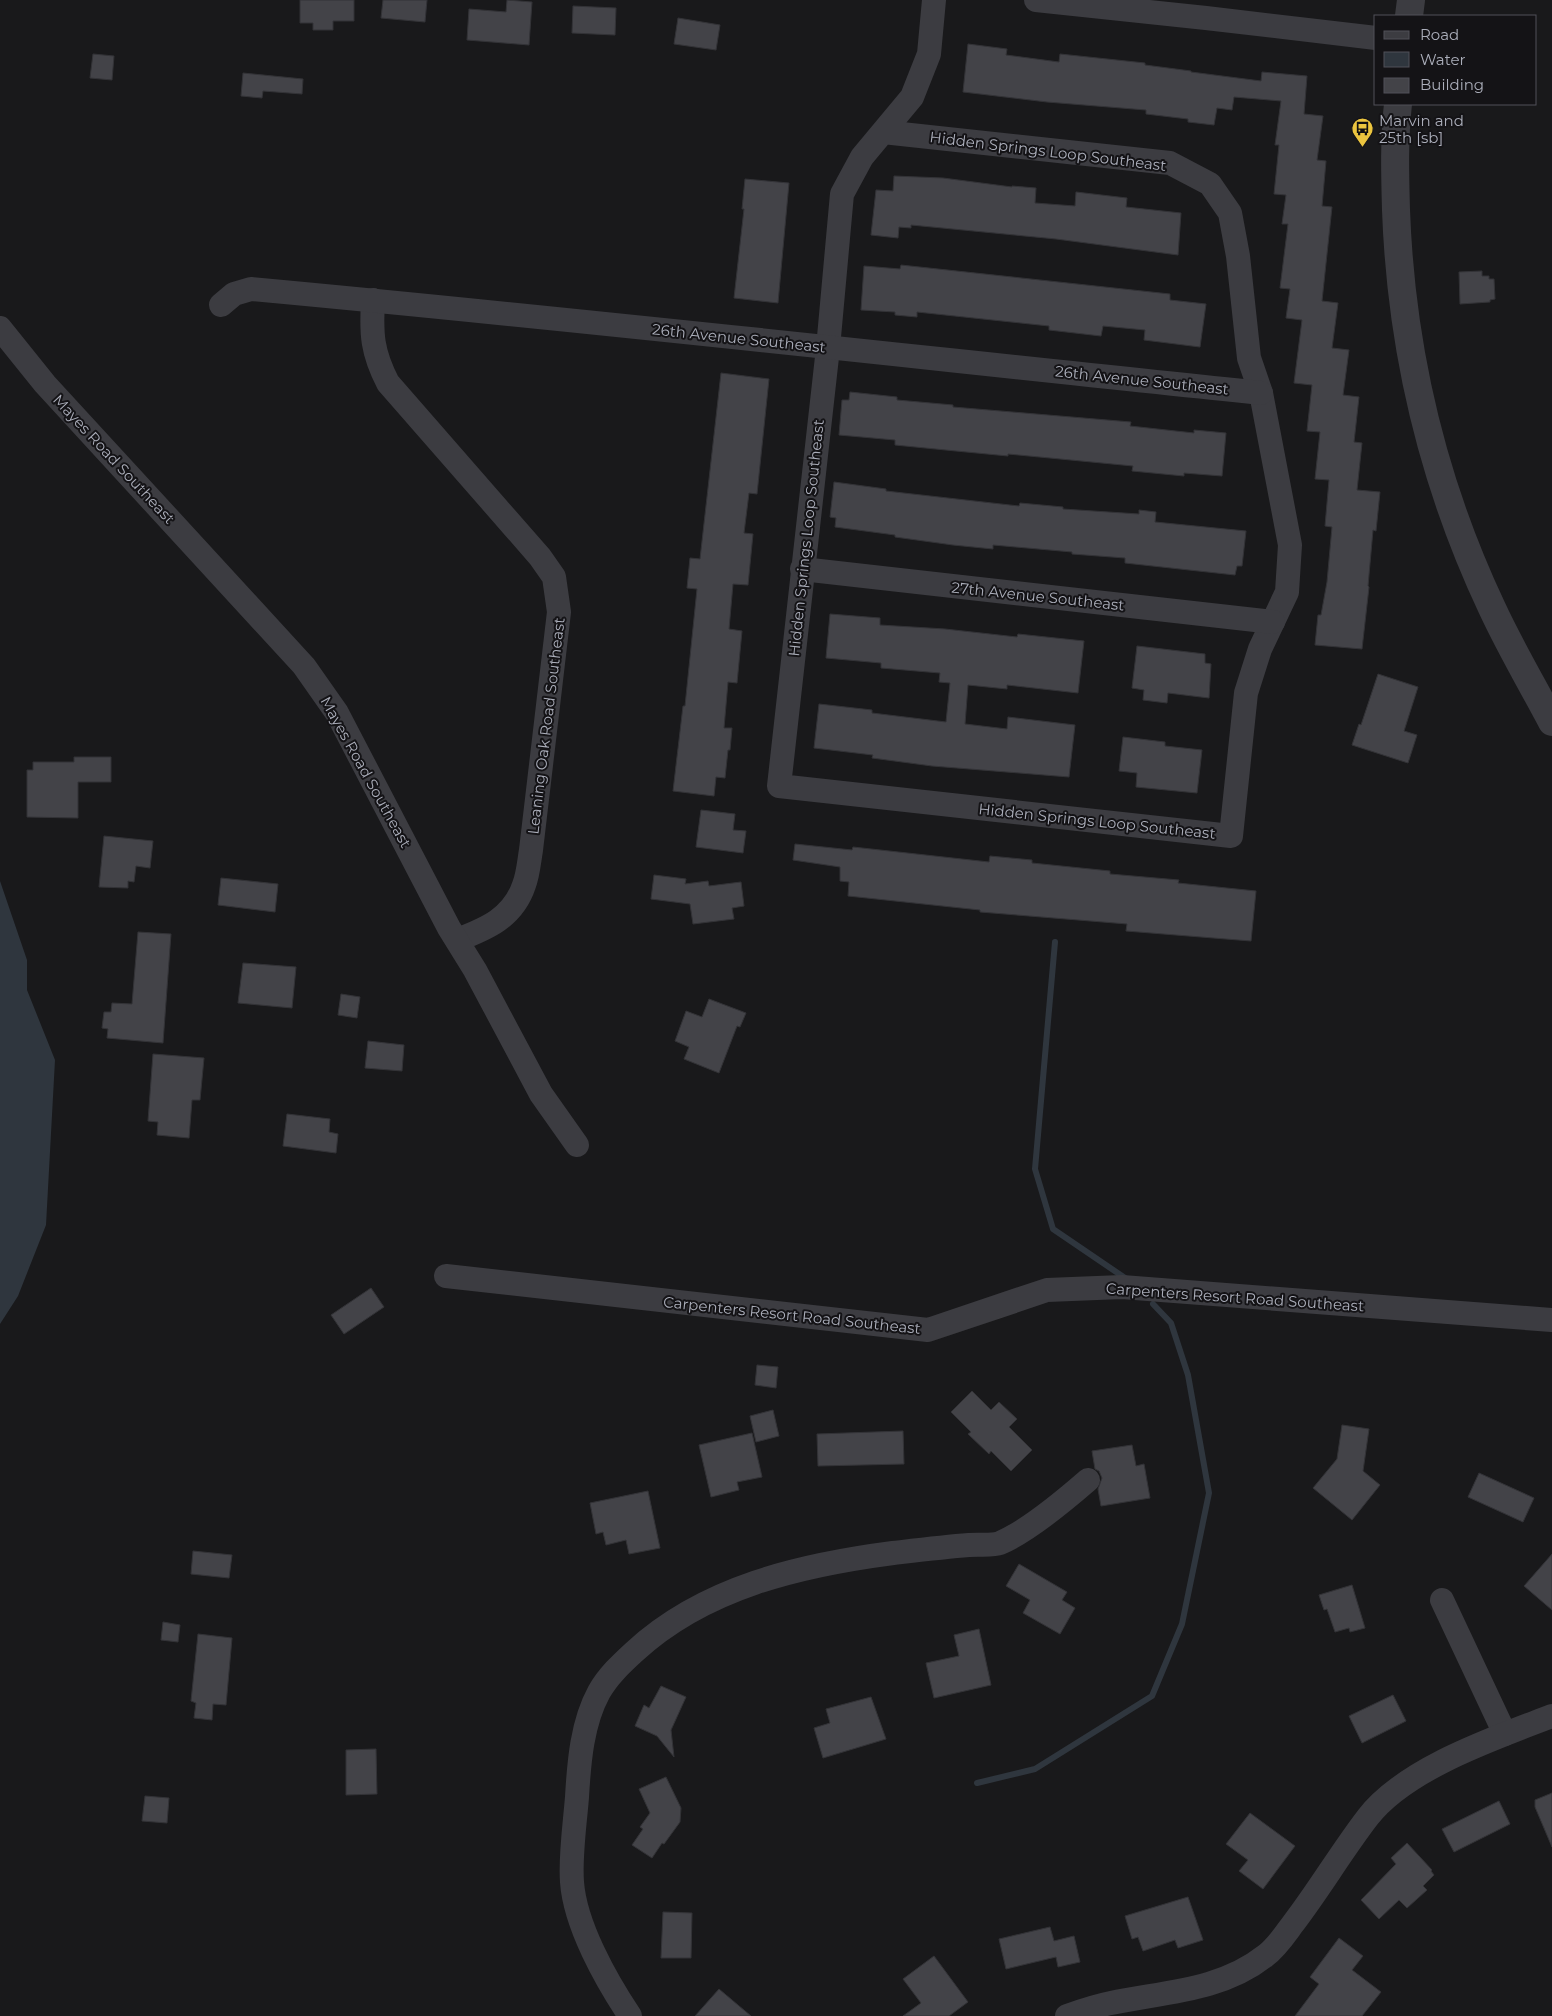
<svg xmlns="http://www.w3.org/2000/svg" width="1552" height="2016" font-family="Montserrat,sans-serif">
<rect width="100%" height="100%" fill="#19191b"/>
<path fill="#2f363e" d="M0,881L27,960V990L55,1060L46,1225L18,1296L0,1324Z"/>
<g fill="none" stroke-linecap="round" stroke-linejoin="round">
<g stroke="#2f363e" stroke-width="6">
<path d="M1055,942L1035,1169L1053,1229L1128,1280"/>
<path d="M977,1783L1035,1769L1152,1696L1182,1624L1209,1493L1188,1375L1171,1323L1153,1304"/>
</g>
</g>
<g fill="#434348" stroke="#333337">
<path d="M300,0H354V21H333V30H313V23H300Z"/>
<path d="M383,0H427L425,22L381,18Z"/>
<path d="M507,0L532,2L529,45L467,40L469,9L506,12Z"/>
<path d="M573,6L616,8L615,35L572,33Z"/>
<path d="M678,18L720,25L716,50L674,44Z"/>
<path d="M968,44L1007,49L1006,55L1059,62L1060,54L1145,63V65L1191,71V72L1261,81L1262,72L1307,76L1304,114L1323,116L1317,160L1326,161L1322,206L1332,207L1322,301L1338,303L1332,348L1349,350L1343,395L1359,397L1354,442L1362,443L1357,490L1380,492L1376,531L1373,530L1368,586L1369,587L1362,649L1315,645L1318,615H1321L1327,582L1332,527L1325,526L1329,480L1315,479L1320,432L1307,431L1312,385L1294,383L1302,320L1286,318L1290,289L1280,288L1288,224H1282L1286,195L1274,194L1279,145H1275L1281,101L1234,97L1232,110L1217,108L1214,125L1188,122V119L1146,114V110L1047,102L963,92Z"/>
<path d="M93,54L114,56L112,80L90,78Z"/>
<path d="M243,73L303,79L302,94L263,91L262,98L241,96Z"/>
<path d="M894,176L943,178L1012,187V186L1036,188L1035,203L1075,206L1076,192L1127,198L1126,207L1181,213L1178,255L1056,239L911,225V228L899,227L898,238L871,235L876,190L893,191Z"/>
<path d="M745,179L789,183L778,303L734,298L744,209H742Z"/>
<path d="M901,265L1170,294V300L1206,304L1200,347L1144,340L1145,330L1103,326L1101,336L1049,330V326L917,312V317L895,315V312L861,310L864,266L900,269Z"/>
<path d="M1482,271V276H1489V279H1494L1495,299L1490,300V302L1460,304L1459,272Z"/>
<path d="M721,373L769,379L757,494L749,493L744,533L753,534L748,585L733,584L729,629L742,631L737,683L728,682L724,728H732L730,750H728L725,778L716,777L714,796L673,791L683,706H685L697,589L687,588L690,558L700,559Z"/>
<path d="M850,392L897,397V400L953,405V407L1131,422L1130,426L1194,433V430L1226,433L1222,476L1184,473V476L1132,471L1133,466L1008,454V456L956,451L895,445V440L839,435L842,400H849Z"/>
<path d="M834,482L886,489V491L1019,506L1020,503L1063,507V509L1139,514V510L1156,512L1155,522L1246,531L1242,566H1237L1235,575L1125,563V558L1072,554V552L993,545V549L953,545L895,537V535L835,527L836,518L830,517Z"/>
<path d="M830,614L880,618V625L945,629L1017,637L1018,634L1084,641L1078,693L1007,685V689L968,685L965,724L1007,729L1008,717L1075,725L1069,777L932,766L872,758L873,755L814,748L819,704L872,710V713L946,722L950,683L939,682L940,673L881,668V663L826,658Z"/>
<path d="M1137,646L1205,654V663L1211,664L1209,698L1168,693L1167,703L1143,700L1144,690L1132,688Z"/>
<path d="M1378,674L1418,687L1404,731L1417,735L1408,763L1352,745L1359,724L1361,725Z"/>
<path d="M1123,737L1165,742V746L1202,750L1197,793L1136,787L1137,773L1119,771Z"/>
<path d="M74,757H111V782H78V818L27,817V770H33V762H74Z"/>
<path d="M701,810L735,814L733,830L746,831L743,853L696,847Z"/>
<path d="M104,836L153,841L150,868L136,866L134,882L128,881V888L99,887Z"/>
<path d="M795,844L852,850L853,847L989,862L990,856L1032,860V863L1110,871V874L1179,880L1178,883L1256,891L1251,941L1126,931L1127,924L980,912V910L848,896L849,882L840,881V867L793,860Z"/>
<path d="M654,875L686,879L685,884L708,881L709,886L741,882L744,906L732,908L734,919L693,924L690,904L651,899Z"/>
<path d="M221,878L278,884L275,912L218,905Z"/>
<path d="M138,932L171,934L163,1043L107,1038L108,1029L102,1028L104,1012H111L112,1003L132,1004Z"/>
<path d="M243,963L296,967L292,1008L238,1003Z"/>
<path d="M341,994L360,997L357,1018L338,1015Z"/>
<path d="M709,999L746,1013L740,1027L737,1026L719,1073L684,1059L689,1047L675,1041L686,1011L702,1017Z"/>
<path d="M368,1041L404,1045L402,1071L365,1068Z"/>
<path d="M153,1054L204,1058L200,1100H192L189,1138L157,1135L158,1122L148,1121Z"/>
<path d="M287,1114L330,1119L329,1132L338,1134L336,1153L283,1146Z"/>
<path d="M371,1288L384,1307L344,1334L331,1315Z"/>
<path d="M757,1365L778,1367L776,1388L755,1385Z"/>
<path d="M972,1391L991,1410L999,1402L1017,1419L1009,1427L1032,1450L1011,1471L991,1451L989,1454L968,1434L971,1432L951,1412Z"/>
<path d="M773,1410L779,1436L756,1442L750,1416Z"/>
<path d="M1342,1425L1369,1429L1363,1471L1380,1485L1352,1520L1313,1488L1337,1459Z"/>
<path d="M903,1431L904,1464L818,1466L817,1434Z"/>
<path d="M752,1433L762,1477L737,1482L739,1490L711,1497L699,1445Z"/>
<path d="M1132,1445L1136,1466L1144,1464L1150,1498L1101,1506L1098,1489L1102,1478L1099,1471L1095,1469L1092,1451Z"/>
<path d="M1479,1473L1534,1498L1523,1522L1468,1497Z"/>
<path d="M648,1491L660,1548L629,1554L626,1540L606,1545L603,1532L596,1534L590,1503Z"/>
<path d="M193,1551L232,1555L229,1578L191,1574Z"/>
<path d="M1552,1554V1610L1524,1586Z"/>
<path d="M1019,1564L1067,1592L1062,1600L1075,1608L1060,1634L1023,1613L1030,1600L1006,1586Z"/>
<path d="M1352,1585L1365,1628L1350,1632L1349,1628L1335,1632L1327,1609L1324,1610L1319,1595Z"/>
<path d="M163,1622L180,1625L178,1642L161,1640Z"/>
<path d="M979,1629L991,1685L934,1698L926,1663L959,1656L954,1635Z"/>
<path d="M198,1634L232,1638L226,1705L213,1704L212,1720L194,1718L196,1703L191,1701Z"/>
<path d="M661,1686L686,1697L671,1730L674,1757L657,1736L635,1726L644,1705L649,1708Z"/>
<path d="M1393,1695L1406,1721L1362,1743L1349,1716Z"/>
<path d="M871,1697L886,1739L823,1758L814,1728L830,1723L826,1709Z"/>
<path d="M376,1749L377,1794L346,1795V1750Z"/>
<path d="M666,1777L681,1808L680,1822L664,1844L662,1843L652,1858L632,1845L643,1829L640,1827L650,1813L639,1789Z"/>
<path d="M1552,1793V1847L1535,1807V1800Z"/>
<path d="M145,1796L169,1798L167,1823L142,1821Z"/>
<path d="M1499,1801L1510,1824L1454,1852L1442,1829Z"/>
<path d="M1250,1813L1295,1846L1263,1889L1239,1871L1248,1860L1226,1844Z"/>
<path d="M1407,1843L1432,1870L1431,1871L1434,1875L1423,1886L1427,1890L1407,1908L1399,1900L1379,1919L1361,1900L1396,1864L1391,1858Z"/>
<path d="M1188,1897L1203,1940L1178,1948L1175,1940L1143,1951L1138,1937L1132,1939L1125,1916Z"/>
<path d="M663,1912L692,1913L691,1958H661Z"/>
<path d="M1050,1927L1054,1941L1074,1936L1080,1962L1058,1967L1056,1957L1006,1969L999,1939Z"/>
<path d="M1339,1938L1363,1956L1352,1970L1381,1992L1362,2016H1295L1319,1984L1310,1977Z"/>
<path d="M934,1956L968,2002L949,2016H903L921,2003L903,1979Z"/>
<path d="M719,1989L751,2016H695Z"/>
</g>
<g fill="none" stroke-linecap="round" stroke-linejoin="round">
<g stroke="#3c3c41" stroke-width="24">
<path d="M1036,0L1206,18L1376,38"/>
<path d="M883,132L1170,163L1210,184L1230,213L1238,256L1249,358L1261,393L1290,545L1287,592L1260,649L1246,693L1231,836L779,786L828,348L842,194L862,157L912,97L929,54L934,0"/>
<path d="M373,300C371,334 372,352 388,383L540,557L554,577L559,612L531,850C529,862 528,875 524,885C513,918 486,929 457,940"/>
<path d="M221,305L234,294L251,289C588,320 924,358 1261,393"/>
<path d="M0,328L45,384L304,666L337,713L449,928L475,970L541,1094L577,1145"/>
<path d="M802,569L1273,622"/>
<path d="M446,1276L928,1330L1047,1290L1122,1287L1552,1320"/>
<path d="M1442,1600L1505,1734"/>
<path d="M630,2016C606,1980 575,1925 572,1882C570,1856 575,1823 577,1797C579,1762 582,1723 599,1692C608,1676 621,1664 634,1652C704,1587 801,1565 893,1553C919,1550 944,1547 969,1545C979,1544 992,1546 1000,1543C1028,1531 1065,1500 1088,1480"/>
<path d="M1067,2016C1081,2011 1096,2006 1111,2003C1163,1992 1221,1991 1265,1956C1276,1948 1284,1936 1292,1925C1319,1890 1341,1852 1368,1817C1406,1768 1495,1738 1552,1716"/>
</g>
<g stroke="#3c3c41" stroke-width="28">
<path d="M1409,16L1411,0"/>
<path d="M1398,104C1394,139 1395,174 1396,210C1401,348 1433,483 1492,608C1510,647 1532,684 1552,722"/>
</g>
</g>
<defs>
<symbol id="bus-pin" viewBox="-11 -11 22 30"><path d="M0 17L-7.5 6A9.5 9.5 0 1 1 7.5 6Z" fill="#ecc53f" stroke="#141316"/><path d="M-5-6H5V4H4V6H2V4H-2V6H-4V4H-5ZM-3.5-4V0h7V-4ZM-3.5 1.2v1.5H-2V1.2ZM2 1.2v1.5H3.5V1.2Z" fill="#111"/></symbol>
</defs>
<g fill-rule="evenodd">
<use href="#bus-pin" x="1350" y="116" width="25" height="34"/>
</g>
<g text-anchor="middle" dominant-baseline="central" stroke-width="4" stroke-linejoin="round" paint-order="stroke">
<g font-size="15" fill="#abaeba" stroke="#141316" text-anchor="start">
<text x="1379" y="120">Marvin and<tspan x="1379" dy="17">25th [sb]</tspan></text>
</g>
<g font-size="15" fill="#abaeba" stroke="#141316">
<text transform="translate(1048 151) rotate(7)">Hidden Springs Loop Southeast</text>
<text transform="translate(739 338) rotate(6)">26th Avenue Southeast</text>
<text transform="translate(1142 380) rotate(6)">26th Avenue Southeast</text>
<text transform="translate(114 459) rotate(47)">Mayes Road Southeast</text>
<text transform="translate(806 538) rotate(-84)">Hidden Springs Loop Southeast</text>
<text transform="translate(1038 596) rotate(6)">27th Avenue Southeast</text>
<text transform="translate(546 726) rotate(-83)">Leaning Oak Road Southeast</text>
<text transform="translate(366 772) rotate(61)">Mayes Road Southeast</text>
<text transform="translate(1097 821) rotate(6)">Hidden Springs Loop Southeast</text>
<text transform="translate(1235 1297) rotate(4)">Carpenters Resort Road Southeast</text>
<text transform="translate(792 1315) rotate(6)">Carpenters Resort Road Southeast</text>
</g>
</g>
<rect x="1374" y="15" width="162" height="90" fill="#141316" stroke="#505158"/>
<rect x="1384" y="31" width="25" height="8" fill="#3c3c41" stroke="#505158"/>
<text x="1420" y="40" font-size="15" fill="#abaeba">Road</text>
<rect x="1384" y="52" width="25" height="15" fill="#2f363e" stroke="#505158"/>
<text x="1420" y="65" font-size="15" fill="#abaeba">Water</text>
<rect x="1384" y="78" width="25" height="15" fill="#434348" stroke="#505158"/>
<text x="1420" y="90" font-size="15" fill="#abaeba">Building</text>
</svg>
